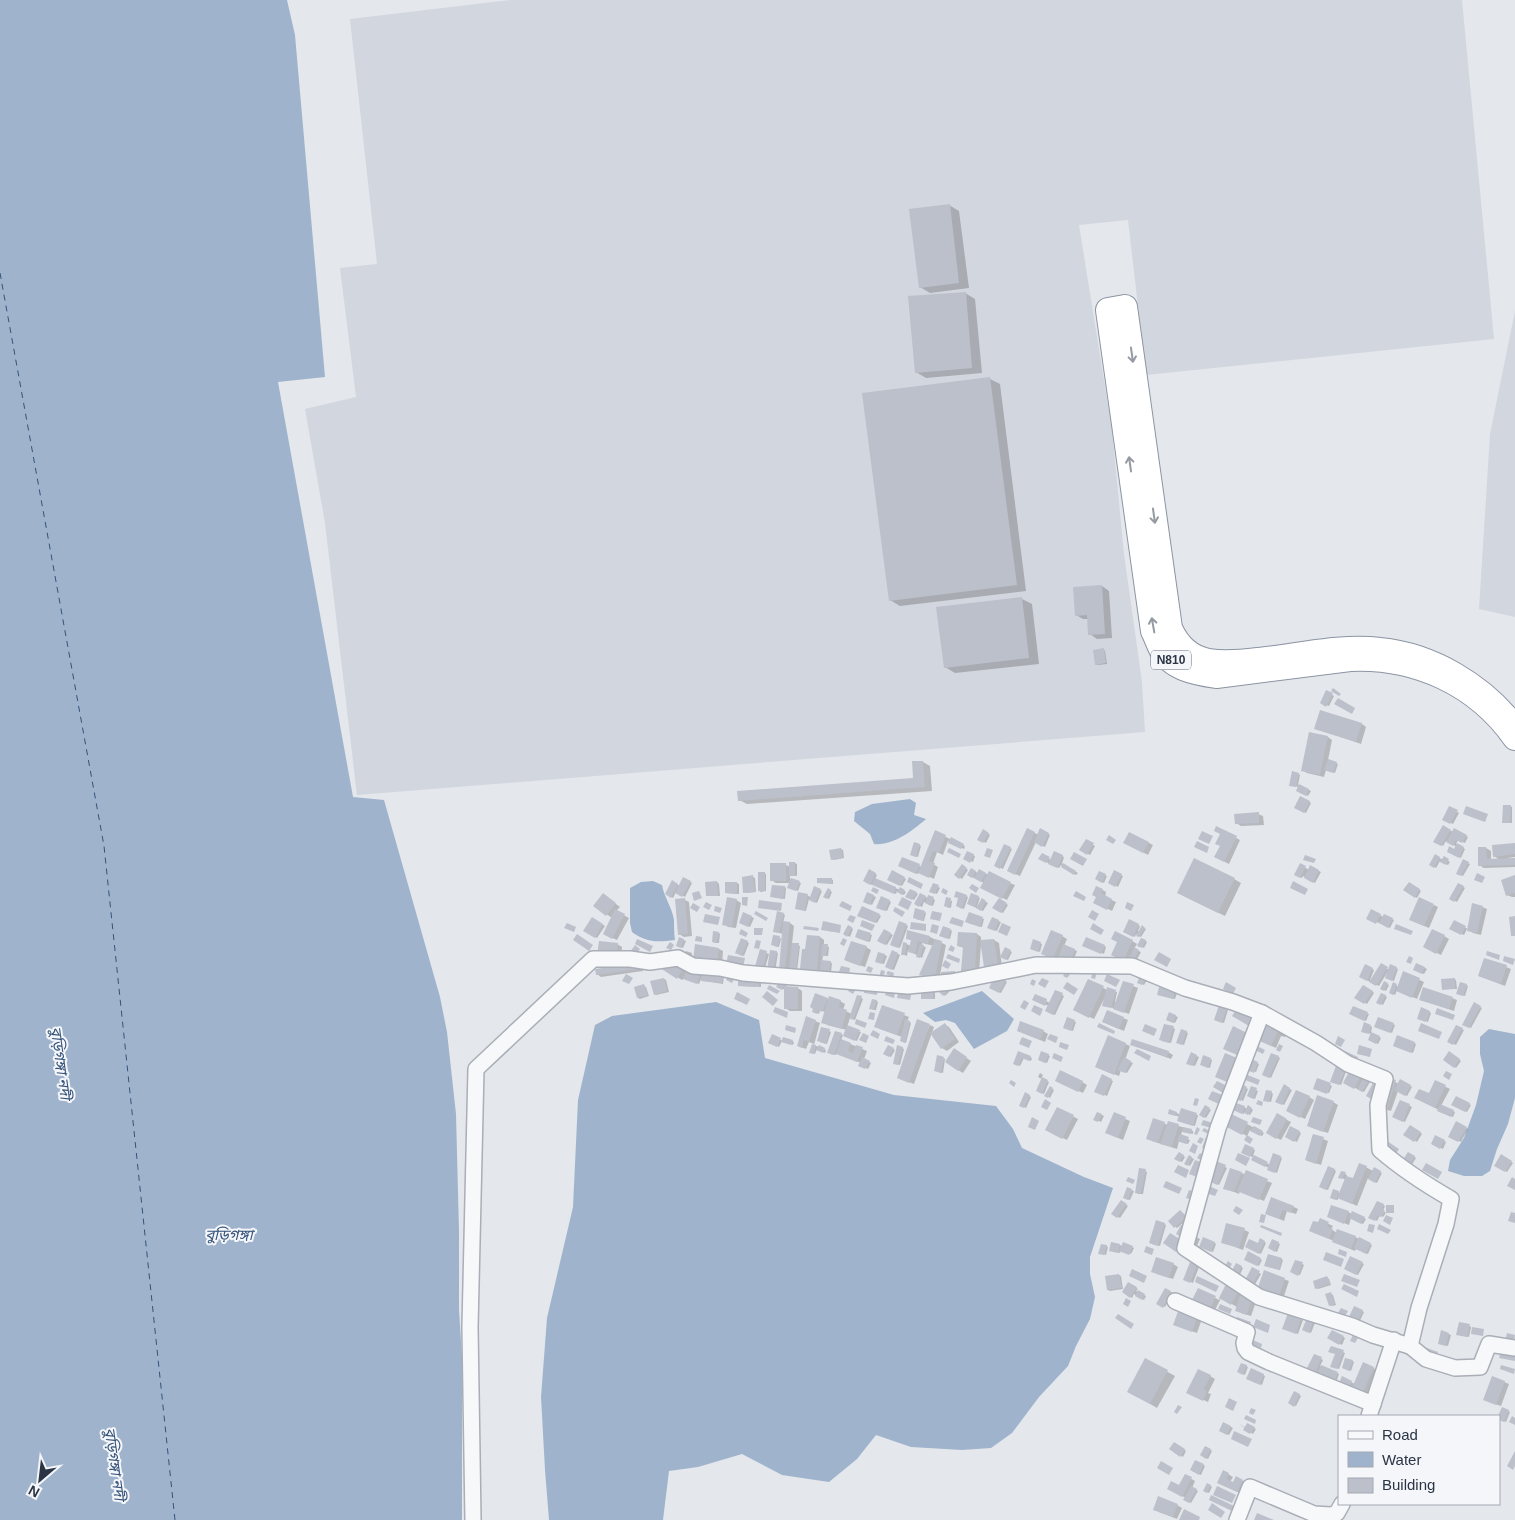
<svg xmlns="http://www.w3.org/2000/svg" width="1515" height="1520" font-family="Helvetica,'Noto Sans Bengali',sans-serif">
<rect width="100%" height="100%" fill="#e4e7ec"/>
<g fill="#d2d6de">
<path d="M511,0H1462L1494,339L1146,375L1128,220L1079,225L1112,430L1124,554L1142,682L1145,732L357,795L325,523L305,409L356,397L340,268L377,264L350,19Z"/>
<path d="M1515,311V617L1479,609L1490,434Z"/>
</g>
<g fill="#9fb4cc">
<path d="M0,0H287L295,35L325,377L278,382L353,797L384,800L440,997L447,1032L456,1114L459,1231V1310L462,1356V1520H0Z"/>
<path d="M910,799L916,803L914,815L926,819C912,831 893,846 874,844L870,834L854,821L855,812L872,804Z"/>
<path d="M653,881L662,885C664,897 672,907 674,920C674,926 674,933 675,940C657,942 647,943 632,932L630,923V888L641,882Z"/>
<path d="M982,991L1014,1019L1007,1031L974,1049L955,1023L946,1020L935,1022L923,1013Z"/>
<path d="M716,1002L759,1020L765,1058L894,1095L996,1106L1013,1129L1022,1148L1084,1177L1113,1188L1090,1257V1274L1095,1297L1090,1319L1076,1346L1068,1366L1039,1397L1012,1433L991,1448L962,1450L911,1447L876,1435L857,1459L829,1482L782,1475L742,1454L698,1467L669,1471L663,1520H549L545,1470L541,1397L547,1318L573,1207L578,1100L595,1025L612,1016Z"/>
<path d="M1489,1029L1515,1034V1098L1508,1124L1497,1149L1490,1171L1482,1176H1464L1448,1171L1450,1160L1464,1138L1476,1105L1484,1071L1480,1054V1037Z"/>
</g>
<g fill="#0003">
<path d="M949,205L959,211L969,288L930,293L920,287Z"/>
<path d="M965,293L975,299L982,373L926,378L916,372Z"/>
<path d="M990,379L1000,384L1026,591L900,606L890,600Z"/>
<path d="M1102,586L1109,591L1112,638L1097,639L1090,634L1089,619H1083L1076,615Z"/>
<path d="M1022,599L1032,604L1039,664L955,673L945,667Z"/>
<path d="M1104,650L1105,651L1107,664L1098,665L1096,664Z"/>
<path d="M1327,692L1334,696L1329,706L1321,703Z"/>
<path d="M1362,724L1366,727L1361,744L1315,728Z"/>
<path d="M1328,737L1332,740L1328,760L1338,764L1335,773L1326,770L1324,777L1307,773L1302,770Z"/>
<path d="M923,762L930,766L932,791L747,804L739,800L915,779Z"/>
<path d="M1299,774L1300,775L1298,785L1311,791L1308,796L1297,791L1299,788L1291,783Z"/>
<path d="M1301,797L1311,803L1306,813L1296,808Z"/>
<path d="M1510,806L1512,807V823H1506L1504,822Z"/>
<path d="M1450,808L1459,813L1453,824L1443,819Z"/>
<path d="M1258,814L1263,816L1264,825L1241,826L1236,823Z"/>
<path d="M1216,827L1240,840L1229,864L1215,857L1221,846L1222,834Z"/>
<path d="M1444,827L1453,832L1454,830L1468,837L1465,843L1458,840L1456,844L1465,849L1461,858L1448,851H1455L1457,847L1446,841L1443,846L1435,841Z"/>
<path d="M1028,830L1039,835L1041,830L1050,835L1045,847L1036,842L1020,876L1013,873Z"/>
<path d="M983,831L990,835L986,843L979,839Z"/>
<path d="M935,832L965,846L964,849L948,841L943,855L937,852L933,864L938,867L934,879L919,872L918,874L899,866L902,859L922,867Z"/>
<path d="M1129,833L1153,845L1148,855L1129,845Z"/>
<path d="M1086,841L1095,846L1090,855L1081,850Z"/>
<path d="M1515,844V857L1508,858L1509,859H1515V867L1484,868L1479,865L1486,848L1491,851V860H1500L1494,856Z"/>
<path d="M919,845L921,846L918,857L913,856Z"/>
<path d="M1005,846L1012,849L1003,869L995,865Z"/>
<path d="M841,849L843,850L844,858L834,860L832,859Z"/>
<path d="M968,853L975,856L973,862L965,859Z"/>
<path d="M1055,853L1064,857L1062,864L1078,873L1076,875L1061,865L1059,868L1040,859L1042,855L1051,860Z"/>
<path d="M1436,856L1443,860L1444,858L1450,862L1448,865L1440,861L1436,868L1430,864Z"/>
<path d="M1463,861L1470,864L1463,876L1457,873Z"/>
<path d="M795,863L797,864V876L790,875V879L801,883L798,891L790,888V883H776L771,880L786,865L790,867Z"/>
<path d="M1301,865L1309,870L1311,867L1321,872L1315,883L1303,876L1302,878L1295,875Z"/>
<path d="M963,866L968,870L962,879L956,875Z"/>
<path d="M971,870L978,873L979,871L1015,885L1007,900L986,890L984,883L968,875Z"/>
<path d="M870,871L877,875L875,879L900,890V889L906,892L904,895L897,891L896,894L873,884L872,885L865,881Z"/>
<path d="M893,872L906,879L902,886L889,879Z"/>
<path d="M1115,872L1123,876L1118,887L1110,882Z"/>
<path d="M764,873L766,874V891L761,892L759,891Z"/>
<path d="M1099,873L1107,876L1104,883L1096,879Z"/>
<path d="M753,877L755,878L756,892L746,893L745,892Z"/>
<path d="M1515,877V897H1512L1507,895Z"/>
<path d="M684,878L692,883L685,897L676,892L673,898L666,894L673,882L680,886Z"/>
<path d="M831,879L833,880V884L818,883Z"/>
<path d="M1234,879L1241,883L1225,916L1186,897Z"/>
<path d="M717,882L719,884L720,896H707Z"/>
<path d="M737,883L739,884V894L726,893Z"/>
<path d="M934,884L940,888L937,894L931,891Z"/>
<path d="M1409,884L1421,891L1417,898L1405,890Z"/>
<path d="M1458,884L1465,888L1457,902L1450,898Z"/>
<path d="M785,887L786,888L785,899L773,897Z"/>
<path d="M1097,887L1106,892L1105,897L1116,902L1112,911L1100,905Z"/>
<path d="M815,888L822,891L817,903L809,899L806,911L798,909L799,893L811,897Z"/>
<path d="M828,890L832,892L829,899L824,896Z"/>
<path d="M910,890L918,894L914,900L907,896Z"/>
<path d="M868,894L876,897L872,905L865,901Z"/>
<path d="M921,895L928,898L929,896L935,900L933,906L924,902L922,907L916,904Z"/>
<path d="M966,896L968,897L964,909L959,907L960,898Z"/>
<path d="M978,897L980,898L977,906H978L982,900L988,903L983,911L970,905Z"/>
<path d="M608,898L620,907L616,911L629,918L617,940L604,934L612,918L595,906Z"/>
<path d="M881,898L891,902L887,911L877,907Z"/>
<path d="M685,900L689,902L692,936L684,937L679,934Z"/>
<path d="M736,900L741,903L736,928L728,927L724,924Z"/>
<path d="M951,900L952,901L951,908L947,907Z"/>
<path d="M999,900L1008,905L1003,913L994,908Z"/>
<path d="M1434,905L1438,907L1429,928L1415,922Z"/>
<path d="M862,907L881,916L877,923L859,915Z"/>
<path d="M1482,907L1487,909L1481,935L1473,933L1467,929L1464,935L1451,929L1455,922L1468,929Z"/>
<path d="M1372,910L1383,917L1384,915L1394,920L1390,928L1368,918Z"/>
<path d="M925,912L926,913L924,921L916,919Z"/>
<path d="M744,914L754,918L750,927L740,923Z"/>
<path d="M783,914L785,915L783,923H790L794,926L792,944L800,946L797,971L785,972L783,934L776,932Z"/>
<path d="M969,914L984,919L982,927L968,923Z"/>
<path d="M592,918L605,926L597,938L585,931Z"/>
<path d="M993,919L1001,922L997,931L989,928Z"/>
<path d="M1130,921L1140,926L1138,931L1139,932L1142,927L1146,929L1141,937L1136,934L1135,937L1125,932Z"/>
<path d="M900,923L908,926L900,948L891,944Z"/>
<path d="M849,926L853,929L850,937L845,934Z"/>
<path d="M951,930L952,931L950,939L943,936Z"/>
<path d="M858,931L872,935L870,942L858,938Z"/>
<path d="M885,931L893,935L887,945L879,941Z"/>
<path d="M719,933L720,934L719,943H715L713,942Z"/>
<path d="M977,934L981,937V942L994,940L999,943L1002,967L990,969L985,966L981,944L979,973H967L963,970L964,948L958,946Z"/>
<path d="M1062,936L1067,939L1064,946L1077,951L1073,961L1060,956L1058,960L1047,956Z"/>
<path d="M1444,936L1449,939L1441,955L1429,949Z"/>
<path d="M820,937L824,940V945L829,947L828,956H823L822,961L832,963L831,973L806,971L801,968L806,950Z"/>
<path d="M930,937L946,945L939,980L925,977L921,974L934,946L922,943V946L926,947L922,958L908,950L907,956L902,954L904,943L911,946L912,941L907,938Z"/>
<path d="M780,938L783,939H781L779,947L774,946Z"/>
<path d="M1087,938L1106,947L1104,954L1084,945Z"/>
<path d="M680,939L686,941L683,948L677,946Z"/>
<path d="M1142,939L1147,942L1144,948L1137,944L1134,949L1141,952L1136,961L1128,962L1117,957L1119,942L1132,941L1139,945Z"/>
<path d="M1034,941L1042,944L1040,952L1032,948Z"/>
<path d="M747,942L749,943L744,956L739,954Z"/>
<path d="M617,944L622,947L621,960L603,958Z"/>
<path d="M866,947L871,950L865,967L850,962Z"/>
<path d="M719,949L723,951L722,965L699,962Z"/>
<path d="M1005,949L1012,952L1008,960L1001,957Z"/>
<path d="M686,951L692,953L691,959L685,957Z"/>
<path d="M760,951L769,954L764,972Z"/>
<path d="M776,952L778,953L775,972L770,971Z"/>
<path d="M893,952L900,955L894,970L887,967Z"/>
<path d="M879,953L887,956L884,964L876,961Z"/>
<path d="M672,961L724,976L723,984L704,981L701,979L699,984L684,978L682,980L662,968Z"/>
<path d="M1417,964L1427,969L1424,974L1414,970Z"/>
<path d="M1381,965L1389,970L1396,968L1398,969L1394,981L1388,979V971L1379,986L1360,977L1366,966L1374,970L1370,980H1372Z"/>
<path d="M643,967V971L601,977L597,974Z"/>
<path d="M1506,967L1511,969L1505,986L1479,976Z"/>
<path d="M1132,970L1147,980L1144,985L1138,982L1140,979L1130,974Z"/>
<path d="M1404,973L1424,982L1417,999L1397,990L1395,995L1390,993L1393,984L1399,987Z"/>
<path d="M996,976L1007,982L1001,993L990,988Z"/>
<path d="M664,979L666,980L669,992L656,995L655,994Z"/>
<path d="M761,979V987L740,986Z"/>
<path d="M1454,979L1456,980L1457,989H1443Z"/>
<path d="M1089,980L1107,990L1117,992L1115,1002H1117L1133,986L1138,988L1129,1014L1113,1008L1105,1006V999H1104L1094,1019L1079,1012Z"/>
<path d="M788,983L785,988H798L802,991V1011H790L785,1008V990L778,986Z"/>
<path d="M1385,983L1389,985L1386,991L1382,989Z"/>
<path d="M1466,985L1468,986L1465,996L1459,994Z"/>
<path d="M644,986L646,987L649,996L640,999L638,998Z"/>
<path d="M1364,986L1374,993L1367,1004L1356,997Z"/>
<path d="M946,987L950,991L945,996L944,995Z"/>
<path d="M1160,988L1177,993L1175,999L1160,995Z"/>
<path d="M935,990V999L922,998Z"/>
<path d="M1055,991L1064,996L1055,1015L1047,1011L1049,1006L1034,1000L1036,996L1050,1003Z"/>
<path d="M1381,994L1387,997L1383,1005L1378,1002Z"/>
<path d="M858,996L863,999L855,1020L850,1018L847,1027L861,1032L857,1041L844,1036L847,1030L827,1025L825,1012L820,1010L819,1014L815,1012L827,999L840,1001L845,1004L843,1010L852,1014Z"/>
<path d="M1452,998L1457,1000L1454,1011L1421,1000Z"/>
<path d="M876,1001L878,1002L876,1010H873Z"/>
<path d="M1474,1004L1482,1008L1471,1028L1464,1025Z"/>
<path d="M1354,1008L1369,1014L1366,1021L1351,1014Z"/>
<path d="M1226,1009L1228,1010L1224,1023L1217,1021Z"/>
<path d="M1429,1012L1431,1013L1428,1022L1421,1019Z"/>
<path d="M1170,1014L1178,1017L1175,1023L1169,1021Z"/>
<path d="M904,1015L909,1017L907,1021L911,1023L906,1043L903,1042L902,1037L880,1029Z"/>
<path d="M1123,1018L1128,1020L1124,1031L1103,1022Z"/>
<path d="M1379,1018L1395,1025L1392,1033L1376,1026Z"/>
<path d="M1068,1019L1076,1022L1073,1031L1065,1028Z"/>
<path d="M815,1021L820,1023L814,1045L826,1050L825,1053L817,1049L815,1054L811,1052L814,1044L809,1042L806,1049L798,1046Z"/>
<path d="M930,1025L934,1027L914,1084L903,1080Z"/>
<path d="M945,1025L949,1027L959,1042L947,1051L942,1048Z"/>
<path d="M1371,1026L1372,1027L1371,1033L1381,1038L1378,1044L1370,1040L1372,1034L1365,1032Z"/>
<path d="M1456,1027L1464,1030L1456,1045L1448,1041Z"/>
<path d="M1173,1028L1175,1029L1171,1043L1162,1041Z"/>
<path d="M1279,1028L1287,1033L1285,1037L1281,1036L1276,1048L1261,1041Z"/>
<path d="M829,1031L831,1032L827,1044L820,1042Z"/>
<path d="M1018,1031H1043L1048,1034L1045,1042Z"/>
<path d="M835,1032L843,1035L841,1040L867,1051L864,1059L871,1063L868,1069L860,1065L861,1063L836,1053V1055L830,1054Z"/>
<path d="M1186,1032L1188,1033L1184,1045L1179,1043Z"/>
<path d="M773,1036L783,1041H792L794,1042L793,1045L782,1041L779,1047L770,1042Z"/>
<path d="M1109,1037L1130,1046L1125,1060L1133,1063L1127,1073L1121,1070L1119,1076L1101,1069Z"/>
<path d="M1414,1043L1416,1044L1413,1053L1397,1047Z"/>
<path d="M1132,1045L1168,1052L1173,1055L1171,1059Z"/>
<path d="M888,1047L895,1050L891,1057L884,1054Z"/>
<path d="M902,1048L904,1049L900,1065L896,1064Z"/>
<path d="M1042,1052L1050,1056L1047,1063L1039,1060Z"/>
<path d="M959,1053L971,1061L963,1073L958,1070Z"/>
<path d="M1019,1053L1032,1058L1031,1061L1024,1058L1020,1066L1015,1063Z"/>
<path d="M1450,1053L1461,1061L1456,1068L1445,1060Z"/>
<path d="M1191,1054L1199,1057L1195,1066L1187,1063Z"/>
<path d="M1272,1055L1280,1058L1271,1078L1263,1074Z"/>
<path d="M944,1058L945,1059L943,1073L938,1072Z"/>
<path d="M1211,1059L1212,1060L1210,1068L1204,1066Z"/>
<path d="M1257,1063L1259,1064L1256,1072L1248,1069Z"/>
<path d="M1337,1065L1347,1069L1341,1085L1331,1081Z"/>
<path d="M1350,1071L1370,1082L1364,1092L1344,1083Z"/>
<path d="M1040,1073L1043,1075L1041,1079L1049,1082L1044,1094L1037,1091L1042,1079L1038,1077Z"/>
<path d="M1103,1076L1113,1081L1107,1096L1096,1091Z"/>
<path d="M1389,1079L1399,1084L1401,1081L1412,1087L1407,1096L1398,1091L1391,1111L1384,1109Z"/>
<path d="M1082,1082L1087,1085L1083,1093L1061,1083Z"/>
<path d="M1436,1082L1450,1089L1441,1106L1455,1112L1453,1117L1440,1112L1439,1110L1416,1098L1429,1095Z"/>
<path d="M1330,1085L1332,1086L1329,1093L1315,1088Z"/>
<path d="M1243,1086L1248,1089L1243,1101L1237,1098Z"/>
<path d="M1284,1086L1292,1090L1284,1105L1277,1101Z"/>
<path d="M1050,1088L1054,1090L1050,1098L1046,1095Z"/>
<path d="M1252,1088L1258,1091L1255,1099L1248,1096Z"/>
<path d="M1271,1092L1273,1094L1271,1102L1267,1101Z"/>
<path d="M1025,1094L1031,1097L1026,1108L1020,1105Z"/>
<path d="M1309,1097L1314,1100L1305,1119L1292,1113Z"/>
<path d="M1456,1098L1471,1105L1467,1112L1453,1105Z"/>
<path d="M1400,1101L1412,1107L1405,1122L1393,1117Z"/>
<path d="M1333,1102L1338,1105L1328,1133L1313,1128Z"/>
<path d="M1205,1107L1211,1110L1206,1118L1201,1114Z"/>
<path d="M1244,1107L1247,1109L1249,1107L1253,1110L1250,1115L1244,1112V1114L1234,1110Z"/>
<path d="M1057,1108L1078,1119L1067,1140L1047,1130Z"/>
<path d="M1098,1113L1104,1116L1101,1122L1095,1119Z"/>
<path d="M1177,1113L1180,1115H1198L1195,1126L1180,1121V1117L1171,1114Z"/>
<path d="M1114,1114L1130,1121L1123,1140L1111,1135Z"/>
<path d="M1230,1115L1264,1133L1262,1136L1250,1130L1247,1136L1229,1127Z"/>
<path d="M1277,1115L1291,1122L1281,1140L1267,1133Z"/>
<path d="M1154,1120L1168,1125V1122L1193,1131V1134L1182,1131L1181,1136L1190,1140L1188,1144L1179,1141L1177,1149L1152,1141Z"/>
<path d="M1457,1123L1468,1129L1461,1142L1450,1136Z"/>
<path d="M1411,1126L1422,1134L1417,1142L1405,1134Z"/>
<path d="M1291,1128L1301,1133L1297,1142L1287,1137Z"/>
<path d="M1313,1135L1328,1141L1321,1165L1306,1160Z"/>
<path d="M1436,1137L1446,1142L1443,1149L1433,1144Z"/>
<path d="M1246,1146L1255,1150L1253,1156L1270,1165L1274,1155L1282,1158L1277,1173L1271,1170L1269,1168L1253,1160L1254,1158L1243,1152Z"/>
<path d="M1179,1153L1185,1157L1182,1162L1176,1159Z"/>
<path d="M1408,1153L1416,1158L1411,1166L1404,1161Z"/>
<path d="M1501,1156L1513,1163L1507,1172L1496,1165Z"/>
<path d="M1190,1157L1194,1159L1190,1166L1186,1163Z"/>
<path d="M1217,1163L1227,1168L1219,1185L1209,1180Z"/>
<path d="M1360,1164L1373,1171L1374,1169L1382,1173L1377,1183L1368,1178L1357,1206L1338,1197V1200L1334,1199L1338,1192L1340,1194L1346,1180L1340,1177L1342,1172L1347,1175L1346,1177L1353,1180Z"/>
<path d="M1329,1167L1336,1171L1328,1190L1320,1187Z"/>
<path d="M1145,1171L1147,1172L1143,1194H1138L1136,1192Z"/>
<path d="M1241,1173L1267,1181L1272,1183L1264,1201L1240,1191L1239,1194L1225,1188Z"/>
<path d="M1128,1189L1134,1191L1130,1200L1126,1199Z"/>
<path d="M1121,1202L1128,1206L1120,1218L1113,1214Z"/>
<path d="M1377,1202L1385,1206L1383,1211L1386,1213L1383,1217L1380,1215L1377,1221L1370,1217Z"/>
<path d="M1294,1207L1298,1209L1296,1214L1287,1211L1284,1221L1266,1213Z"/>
<path d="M1180,1211L1188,1219L1177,1228L1169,1221Z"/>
<path d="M1348,1212L1352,1214L1353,1213L1366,1219L1363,1224L1351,1218L1349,1225L1331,1218Z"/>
<path d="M1320,1220L1333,1226L1331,1229L1337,1233L1355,1237L1372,1245L1368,1254L1356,1249L1355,1251L1338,1244L1334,1242V1241L1315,1233Z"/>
<path d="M1164,1224L1166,1225L1160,1246L1152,1244Z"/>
<path d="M1244,1230L1249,1232L1243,1250L1222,1242Z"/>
<path d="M1194,1236L1200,1239L1196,1248L1190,1244Z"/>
<path d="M1261,1240L1266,1243L1261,1254L1247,1247L1258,1245Z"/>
<path d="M1273,1241L1280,1244L1277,1252L1269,1248Z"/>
<path d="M1124,1243L1134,1248L1131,1254L1121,1250L1120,1253L1112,1251L1120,1245L1123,1247Z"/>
<path d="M1215,1243L1216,1244L1213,1252L1200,1246Z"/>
<path d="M1106,1246L1108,1247L1106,1255L1102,1254Z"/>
<path d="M1249,1253L1262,1260L1259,1266L1246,1259Z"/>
<path d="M1351,1258L1364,1264L1358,1275L1345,1269Z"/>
<path d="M1281,1259L1283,1260L1280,1270L1267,1266Z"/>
<path d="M1296,1261L1304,1265L1300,1275L1292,1272Z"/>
<path d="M1173,1264L1178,1267L1173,1279L1157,1274Z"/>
<path d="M1191,1264L1199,1267L1193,1283L1184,1279Z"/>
<path d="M1236,1264L1243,1268L1239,1277Z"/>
<path d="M1253,1269L1261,1274L1254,1286L1246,1282Z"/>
<path d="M1265,1272L1289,1281L1282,1302Z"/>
<path d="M1119,1275L1121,1276L1123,1289L1110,1291L1108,1290L1107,1277Z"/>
<path d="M1327,1277L1329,1279L1331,1285L1318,1289L1316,1288Z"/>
<path d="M1229,1281L1257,1299L1251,1316L1241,1313L1237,1307L1221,1298L1215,1310L1194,1299L1199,1289L1219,1300Z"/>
<path d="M1129,1284L1138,1289L1136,1291L1146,1296L1144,1300L1134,1294L1132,1298L1124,1292Z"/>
<path d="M1165,1289L1173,1293L1165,1307L1158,1304Z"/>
<path d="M1331,1294L1333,1295L1336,1305L1332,1306L1330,1305Z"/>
<path d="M1355,1307L1364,1312L1358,1325Z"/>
<path d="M1289,1315L1303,1320L1298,1334L1286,1329Z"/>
<path d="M1203,1316L1197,1333L1175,1325Z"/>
<path d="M1308,1320L1315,1323L1311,1333L1306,1331Z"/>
<path d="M1470,1326L1471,1327L1469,1337L1460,1335Z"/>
<path d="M1332,1332L1345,1338L1342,1345L1329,1338Z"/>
<path d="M1442,1332L1451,1335L1448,1346L1441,1344Z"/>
<path d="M1331,1347L1345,1353L1339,1369L1332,1366L1336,1354Z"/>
<path d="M1314,1355L1323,1360L1320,1366L1339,1374L1337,1380L1308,1370Z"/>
<path d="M1146,1360L1175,1376L1157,1408L1128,1391Z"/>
<path d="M1352,1361L1354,1362L1351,1371L1343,1368Z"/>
<path d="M1242,1364L1248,1367L1245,1375L1239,1372Z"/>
<path d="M1373,1368L1378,1370L1367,1396L1340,1382L1343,1378L1355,1384Z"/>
<path d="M1251,1369L1265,1376L1262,1385L1248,1378Z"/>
<path d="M1210,1376L1215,1379L1208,1393L1211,1394L1208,1402L1192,1395Z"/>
<path d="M1504,1382L1509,1384L1501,1406L1489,1402Z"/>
<path d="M1294,1392L1301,1396L1296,1406L1289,1403Z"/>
<path d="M1503,1409L1510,1412L1506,1422L1499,1419Z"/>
<path d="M1224,1423L1233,1428L1229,1435L1220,1430Z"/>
<path d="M1238,1423L1246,1428L1247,1425L1256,1429L1253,1434Z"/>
<path d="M1174,1443L1186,1451L1183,1457L1171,1449Z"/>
<path d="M1206,1447L1212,1451L1208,1459L1201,1455Z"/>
<path d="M1196,1461L1205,1466L1201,1475L1191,1470Z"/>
<path d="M1223,1471L1233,1477L1230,1482L1233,1484L1236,1478L1247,1483L1242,1494L1223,1485Z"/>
<path d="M1185,1475L1195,1481L1192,1488L1198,1491L1191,1503L1185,1500L1186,1498L1168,1489L1179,1486Z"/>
<path d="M1208,1484L1212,1487L1209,1493L1204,1491Z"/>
<path d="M1177,1505L1182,1508L1177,1519L1159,1512Z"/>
</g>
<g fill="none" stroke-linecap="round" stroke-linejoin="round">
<path stroke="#34527a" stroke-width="1" stroke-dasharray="6 5" stroke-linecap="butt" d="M0,273L104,846L175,1520"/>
</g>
<g fill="#bbc0ca">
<path d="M950,204L959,283L919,288L909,209Z"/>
<path d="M966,292L972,368L915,373L908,296Z"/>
<path d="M990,377L1017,585L889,601L862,393Z"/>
<path d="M1102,585L1105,634L1088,635L1087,615L1075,616L1073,587Z"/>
<path d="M1022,597L1029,658L944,668L936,607Z"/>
<path d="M1104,648L1106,663L1095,665L1093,650Z"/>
<path d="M1333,688L1341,694L1339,696L1331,691Z"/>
<path d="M1326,690L1333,693L1326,707L1320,703Z"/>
<path d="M1338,698L1355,708L1352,714L1334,704Z"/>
<path d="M1320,710L1362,723L1356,742L1314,729Z"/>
<path d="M1309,732L1328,736L1320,775L1301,771Z"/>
<path d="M1328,759L1337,762L1333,773L1324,770Z"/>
<path d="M912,761H923L925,787L738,801L737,791L913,778Z"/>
<path d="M1292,771L1299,773L1296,787L1289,786Z"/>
<path d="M1299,784L1309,789L1306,796L1296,791Z"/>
<path d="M1300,796L1310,801L1304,813L1294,808Z"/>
<path d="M1503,805H1511L1510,823H1502Z"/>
<path d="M1449,806L1458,810L1450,824L1442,820Z"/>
<path d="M1466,806L1488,814L1485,822L1463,814Z"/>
<path d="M1259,812V823L1235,824L1234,814Z"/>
<path d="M1443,825L1451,830L1441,846L1433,842Z"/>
<path d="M1216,826L1237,836L1224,862L1214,857L1220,846L1215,844L1220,834L1214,831Z"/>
<path d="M1027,828L1035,832L1015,875L1007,871Z"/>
<path d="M1040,828L1049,833L1042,847L1034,842Z"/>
<path d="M1454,828L1467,835L1462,843L1456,840L1453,846L1446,842Z"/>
<path d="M983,829L989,833L983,843L977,840Z"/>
<path d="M935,830L946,835L939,853L933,851L929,861L935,863L929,878L918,873Z"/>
<path d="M1202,831L1213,836L1209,844L1198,839Z"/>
<path d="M1129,832L1149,842L1143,853L1123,843Z"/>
<path d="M1109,835L1116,840L1113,844L1106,840Z"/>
<path d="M951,837L964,844L961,849L948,843Z"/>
<path d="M1086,839L1094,843L1087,855L1079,850Z"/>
<path d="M1197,841L1209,847L1207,853L1194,847Z"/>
<path d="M914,842L920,844L916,857L910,855Z"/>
<path d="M1457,843L1464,847L1459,858L1447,852L1449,846L1454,849Z"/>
<path d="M1515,843V854L1493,857L1492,845Z"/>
<path d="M1004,844L1011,847L1000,869L994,866Z"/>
<path d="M1478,847H1486L1487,859L1515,858V865L1478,866Z"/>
<path d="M841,848L843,858L831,860L829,850Z"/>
<path d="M949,848L961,854L959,858L947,852Z"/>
<path d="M987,848L993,850L990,858L984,856Z"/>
<path d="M967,851L974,854L970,863L963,859Z"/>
<path d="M1054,851L1063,855L1057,868L1048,864Z"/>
<path d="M1074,852L1087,859L1083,866L1070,859Z"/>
<path d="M1042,853L1050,857L1046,863L1038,859Z"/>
<path d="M1435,854L1440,857L1434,868L1429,865Z"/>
<path d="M1305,855L1316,859L1314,863L1303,860Z"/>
<path d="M1444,856L1449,859L1446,865L1440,862Z"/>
<path d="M902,857L920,864L916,874L898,866Z"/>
<path d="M1194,858L1235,878L1218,913L1177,893Z"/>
<path d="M1463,859L1469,862L1461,876L1456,874Z"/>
<rect x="789" y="862" width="6" height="14"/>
<rect x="770" y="863" width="16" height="18"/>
<path d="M1063,863L1076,871L1074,875L1061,867Z"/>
<path d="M1300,863L1306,866L1300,878L1294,875Z"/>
<path d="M962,864L967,868L959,879L954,875Z"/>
<path d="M1310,865L1319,870L1313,883L1304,878Z"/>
<path d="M971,868L976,871L972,878L967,875Z"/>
<path d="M869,869L876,873L870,885L863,881Z"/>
<path d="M979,869L986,873L981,882L974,878Z"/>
<path d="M892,870L905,877L900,886L887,880Z"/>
<path d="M1114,870L1122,874L1115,887L1108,883Z"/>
<path d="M989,871L1011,882L1002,899L980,888Z"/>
<path d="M1099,871L1106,874L1102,883L1095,879Z"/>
<rect x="758" y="872" width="7" height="19"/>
<path d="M1477,873L1485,877L1482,883L1474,880Z"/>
<path d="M753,875L755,892L743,893L742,877Z"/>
<path d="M1515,875V893L1506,896L1501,880Z"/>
<path d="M683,877L691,881L682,897L675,893Z"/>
<path d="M909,877L923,884L921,889L907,882Z"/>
<path d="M791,878L800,881L796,891L787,888Z"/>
<rect x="817" y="878" width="15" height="5"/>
<path d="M875,878L896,887L894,894L872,885Z"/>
<path d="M672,880L678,884L671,898L665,894Z"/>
<path d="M717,881L718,896H706L705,882Z"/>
<path d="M1293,881L1308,889L1305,895L1290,888Z"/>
<path d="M725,882H737V894L725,893Z"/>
<path d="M1409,882L1420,889L1415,898L1403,890Z"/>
<path d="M933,883L939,885L935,894L929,892Z"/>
<path d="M1458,883L1464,886L1454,902L1449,899Z"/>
<path d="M972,884L979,888L976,893L969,888Z"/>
<path d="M772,885L785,886L783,899L770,897Z"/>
<path d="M814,886L821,889L815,903L809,900Z"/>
<path d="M1096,886L1103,889L1101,893L1112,899L1107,910L1093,903L1096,897L1092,895Z"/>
<path d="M873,887L879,890L877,894L871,891Z"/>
<path d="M900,887L905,890L902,895L897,892Z"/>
<path d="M828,888L831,890L827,899L823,897Z"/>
<path d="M943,888L948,891L946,895L941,892Z"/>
<path d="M910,889L917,892L912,900L905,897Z"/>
<path d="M699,891L702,898L694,901L692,893Z"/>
<path d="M956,891L967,895L962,909L956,906L958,898L954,897Z"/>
<path d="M1076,891L1086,897L1084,901L1073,896Z"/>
<path d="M798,892L808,894L805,911L795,909Z"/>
<path d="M867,892L874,895L870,905L863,902Z"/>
<path d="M603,893L616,903L606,916L593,906Z"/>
<path d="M920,893L926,896L919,907L914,904Z"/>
<path d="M971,893L979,896L975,907L967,904Z"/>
<path d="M928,895L934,897L931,906L925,903Z"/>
<path d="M881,896L890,900L885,911L876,908Z"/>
<path d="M727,897L737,899L732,927L722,925Z"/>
<path d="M742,897H748L747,906L742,905Z"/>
<path d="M902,897L912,902L908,910L898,905Z"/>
<path d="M946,897L951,898L949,908L944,906Z"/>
<path d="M1419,897L1434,904L1424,926L1409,920Z"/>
<path d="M685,898L688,934L678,935L675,899Z"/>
<path d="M982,898L986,901L981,911L976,908Z"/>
<path d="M999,898L1007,903L1001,913L992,908Z"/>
<path d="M759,900L782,903L781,911L758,908Z"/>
<path d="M842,901L852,906L850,911L839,906Z"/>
<path d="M706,902L712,905L709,910L703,907Z"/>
<path d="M1127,902L1134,905L1131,911L1125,908Z"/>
<path d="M693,903L700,907L697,912L690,908Z"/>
<path d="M1472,903L1483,906L1477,933L1467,931Z"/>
<path d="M715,906L722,908L720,913L714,911Z"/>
<path d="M862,906L880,914L875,923L857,916Z"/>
<path d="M895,907L905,912L902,917L893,911Z"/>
<path d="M915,908L925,911L923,921L913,918Z"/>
<path d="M615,909L625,914L612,939L603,934Z"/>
<path d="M1371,909L1381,914L1376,924L1366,919Z"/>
<path d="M1092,910L1099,914L1095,921L1088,917Z"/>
<path d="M756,911L768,918L766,921L754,914Z"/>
<path d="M777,911L784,913L779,933L773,932Z"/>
<path d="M932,911L942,913L940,921L930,919Z"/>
<path d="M743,912L752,916L748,927L739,923Z"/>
<path d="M969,912L983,917L980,927L965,922Z"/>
<path d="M705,914L720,917L718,925L703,922Z"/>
<path d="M1384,914L1393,918L1388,928L1379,923Z"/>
<path d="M850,915L856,917L853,923L847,920Z"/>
<path d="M1515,916V936H1511L1509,917Z"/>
<path d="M592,917L603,924L595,938L583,931Z"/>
<path d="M952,917L964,921L962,927L949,923Z"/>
<path d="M992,917L999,920L995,931L987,928Z"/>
<path d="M1129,919L1139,924L1133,937L1123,932Z"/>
<path d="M862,920L875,925L872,931L860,926Z"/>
<path d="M1454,920L1466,926L1461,935L1449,929Z"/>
<path d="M783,921L790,922L785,970H779Z"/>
<path d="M823,921L841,925L840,933L821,930Z"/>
<path d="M899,921L907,924L898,948L890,945Z"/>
<path d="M911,922L926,924V931L910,929Z"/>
<path d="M567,923L576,927L574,932L564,928Z"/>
<path d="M1002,923L1011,927L1007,936L998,932Z"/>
<path d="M1093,923L1104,930L1101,935L1090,929Z"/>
<path d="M932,924L939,926L937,934L930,932Z"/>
<path d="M1396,924L1413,931L1411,935L1394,929Z"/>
<path d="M848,925L852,927L847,937L843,934Z"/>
<path d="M1142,925L1145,928L1139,937L1136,936Z"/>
<path d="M804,926L819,928L818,931L803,929Z"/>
<path d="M943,926L951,929L948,939L939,936Z"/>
<path d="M754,928H763L762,935H754Z"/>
<path d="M741,929L748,933L746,937L739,934Z"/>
<path d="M858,929L871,933L868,942L855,937Z"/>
<path d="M884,929L891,933L885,945L877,941Z"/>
<path d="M1432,929L1445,935L1436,954L1423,947Z"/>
<path d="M907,930L930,936L928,944L918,941L915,954L908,952L911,940L906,939Z"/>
<path d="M1051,930L1063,935L1053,959L1041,954Z"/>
<path d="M713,931L719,932L717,943L712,942Z"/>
<path d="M1115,931L1133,940L1123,961L1111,955L1117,942L1111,939Z"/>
<path d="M958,932L977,933L975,972L961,971L963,947L957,946Z"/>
<path d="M577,934L593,945L589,951L573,940Z"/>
<path d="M773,935L780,936L778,947L771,945Z"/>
<path d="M807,935L820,936L817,971L800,969L802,949H805Z"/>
<path d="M696,936L702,937V942L695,941Z"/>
<path d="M679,937L684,939L681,948L676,946Z"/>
<path d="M1086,937L1105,945L1101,954L1082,946Z"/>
<path d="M741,938L748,941L742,956L735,953Z"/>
<path d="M843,938L847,940L844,946L840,944Z"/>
<path d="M1141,938L1146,940L1142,948L1137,946Z"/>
<path d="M637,939L653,946L650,952L635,944Z"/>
<path d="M935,939L942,941L935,978L919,975Z"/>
<path d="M994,939L998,965L984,967L980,940Z"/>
<path d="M1033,939L1041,942L1038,952L1030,949Z"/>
<path d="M756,940L761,941L759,949L754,948Z"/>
<path d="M599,941L618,943L616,958L597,956Z"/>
<path d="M851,941L867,946L860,966L844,960Z"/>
<path d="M670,942L674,945L671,950L666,948Z"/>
<path d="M903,942L907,943L905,955H901Z"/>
<path d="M792,943H799L796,971L789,970Z"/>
<path d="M695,944L719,948L717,963L693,960Z"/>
<path d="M822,944H828L826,956H821Z"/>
<path d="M920,944L924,945L920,958L916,957Z"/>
<path d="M1063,944L1075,949L1071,961L1059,956Z"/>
<path d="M635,945L640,949L633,959L628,955Z"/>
<path d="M951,945L955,948L953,952L948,950Z"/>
<path d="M1005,947L1011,950L1006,960L1000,957Z"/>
<path d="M1134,947L1139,950L1134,961L1129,959Z"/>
<path d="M760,949L767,951L762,972L754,970Z"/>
<path d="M770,950L777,951L773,972L767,970Z"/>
<path d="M892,950L898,953L892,970L885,967Z"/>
<path d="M1487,951L1500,955L1499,960L1486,955Z"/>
<path d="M878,952L885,954L882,964L875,962Z"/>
<path d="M1159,952L1171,959L1167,967L1154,960Z"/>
<path d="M948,954L960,959L959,963L946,958Z"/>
<path d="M728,955L745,958L743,968L726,965Z"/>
<path d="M1409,956L1413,958L1411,964L1406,962Z"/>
<path d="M1504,956L1515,959L1513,965L1503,961Z"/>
<path d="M1484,958L1507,965L1501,984L1478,976Z"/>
<path d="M821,960L831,961L829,973L820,972Z"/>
<path d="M945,960L951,964L948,969L942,966Z"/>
<path d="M638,963L639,969L596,975L595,969Z"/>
<path d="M1381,963L1388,967L1376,986L1369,982Z"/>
<path d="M1416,963L1425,967L1422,974L1413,970Z"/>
<path d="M1365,964L1373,968L1367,981L1359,977Z"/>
<path d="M1390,964L1397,967L1392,981L1385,978Z"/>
<path d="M685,965L677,979L660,968Z"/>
<path d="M841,966L850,968L849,974L839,972Z"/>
<path d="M868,966L873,968L871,973L866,971Z"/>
<path d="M687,968L701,972L697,984L683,979Z"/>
<path d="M881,970L885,971L883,979L879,978Z"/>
<path d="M1067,970L1071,973L1067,978L1063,976Z"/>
<path d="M702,971L723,974L722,983L701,981Z"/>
<path d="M888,971L894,973L893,977L886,974Z"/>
<path d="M955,971L956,975L941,977V972Z"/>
<path d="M1093,971L1097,972L1095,979L1091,978Z"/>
<path d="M1403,971L1420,978L1412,998L1396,991Z"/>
<path d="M626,974L633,978L629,984L622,981Z"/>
<path d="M729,974L735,977L732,983L726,980Z"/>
<path d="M1107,974L1120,980L1116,987L1104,981Z"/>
<path d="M995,975L1006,980L999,993L989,988Z"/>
<path d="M1140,975L1146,978L1142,985L1137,983Z"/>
<path d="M738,977H759V987L738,986Z"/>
<path d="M664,978L667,991L654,995L650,981Z"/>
<path d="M781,978L787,981L782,990L776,987Z"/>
<path d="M1042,978L1049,981L1045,988L1038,984Z"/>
<path d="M1455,978V989L1442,990L1441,979Z"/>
<path d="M1032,979L1036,981L1034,986L1030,984Z"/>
<path d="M1088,979L1104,986L1089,1018L1073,1010Z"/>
<path d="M1123,981L1134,984L1124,1013L1113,1009Z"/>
<path d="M1384,981L1388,983L1384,991L1380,989Z"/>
<path d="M1067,982L1078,989L1074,995L1063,988Z"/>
<path d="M1226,982L1236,988L1233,994L1223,989Z"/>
<path d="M1393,982L1397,984L1393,995L1389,993Z"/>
<path d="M1460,982L1467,984L1463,996L1456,994Z"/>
<path d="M852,983L858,986L853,994L848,991Z"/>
<path d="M644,984L648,995L637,998L634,987Z"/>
<path d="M769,985L780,991L777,994L767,989Z"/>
<path d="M865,985L878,987L877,995L864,993Z"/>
<path d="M1363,985L1373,991L1364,1004L1354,998Z"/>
<path d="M784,986L798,987V1009H784Z"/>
<path d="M888,986L896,988L894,998L885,995Z"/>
<path d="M1107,987L1116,990L1111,1008L1102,1006Z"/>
<path d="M1159,987L1175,991L1173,999L1157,995Z"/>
<path d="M1423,987L1453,997L1449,1009L1419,1000Z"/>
<path d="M899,988L912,991L910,1000L897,998Z"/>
<path d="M921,988H934L933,999H921Z"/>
<path d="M937,990H949L943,996Z"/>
<path d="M1055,990L1063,993L1053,1015L1045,1011Z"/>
<path d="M767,991L778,1000L773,1006L762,997Z"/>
<path d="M737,992L750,999L747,1005L734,999Z"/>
<path d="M815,993L828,998L822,1012L818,1010L817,1014L812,1012L813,1009L810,1007Z"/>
<path d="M1381,993L1386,995L1381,1005L1376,1003Z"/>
<path d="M1035,994L1047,999L1045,1006L1032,1000Z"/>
<path d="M857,995L862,996L853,1020L849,1018Z"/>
<path d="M829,996L841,1000L839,1007L847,1010L842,1029L821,1023Z"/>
<path d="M872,999L877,1000L874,1010L869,1009Z"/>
<path d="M1024,1000L1029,1003L1025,1010L1020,1007Z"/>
<path d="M1474,1002L1481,1006L1469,1028L1462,1025Z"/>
<path d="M882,1005L905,1013L897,1035L874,1027Z"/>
<path d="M1034,1005L1043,1009L1040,1016L1031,1011Z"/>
<path d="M1219,1005L1227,1008L1222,1023L1214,1020Z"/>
<path d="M1353,1006L1368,1012L1364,1021L1349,1014Z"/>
<path d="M775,1007L788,1012L787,1018L773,1012Z"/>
<path d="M1421,1007L1430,1011L1426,1022L1417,1019Z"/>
<path d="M1237,1008L1253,1017L1249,1026L1232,1016Z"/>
<path d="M1437,1008L1455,1015L1453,1020L1435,1014Z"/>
<path d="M1107,1010L1124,1017L1119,1029L1102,1022Z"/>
<path d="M870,1012L875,1013L874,1020L868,1019Z"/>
<path d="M1169,1012L1176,1015L1173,1023L1166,1020Z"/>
<path d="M806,1016L816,1020L809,1042L804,1040L802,1048L797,1046Z"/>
<path d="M1067,1017L1075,1020L1071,1031L1063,1028Z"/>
<path d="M1378,1017L1394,1023L1390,1033L1374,1027Z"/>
<path d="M856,1019L867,1023L865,1028L855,1024Z"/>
<path d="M905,1019L910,1021L905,1043L900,1041Z"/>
<path d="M917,1019L930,1024L909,1083L897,1078Z"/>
<path d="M1263,1019L1280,1027L1271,1046L1255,1039Z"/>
<path d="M1020,1021L1044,1030L1040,1040L1017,1031Z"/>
<path d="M1364,1022L1371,1025L1369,1034L1361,1032Z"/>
<path d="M945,1023L955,1039L941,1049L930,1033Z"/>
<path d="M1099,1023L1115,1031L1114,1034L1097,1027Z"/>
<path d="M1421,1023L1442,1032L1439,1039L1418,1031Z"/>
<path d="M1145,1024L1157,1029L1154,1036L1142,1031Z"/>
<path d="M1164,1024L1174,1026L1169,1043L1159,1040Z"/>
<path d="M786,1025L796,1028L795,1033L785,1030Z"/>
<path d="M847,1025L860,1030L855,1041L843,1036Z"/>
<path d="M1456,1025L1463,1028L1453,1045L1447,1042Z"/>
<path d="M1233,1026L1247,1033L1237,1055L1223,1049Z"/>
<path d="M821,1027L830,1029L826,1044L817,1041Z"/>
<path d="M1181,1029L1187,1031L1182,1045L1176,1043Z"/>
<path d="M873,1030L880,1034L878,1039L870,1035Z"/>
<path d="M835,1031L842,1033L834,1055L827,1053Z"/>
<path d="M1371,1032L1380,1036L1376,1044L1368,1040Z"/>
<path d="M863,1033L869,1036L866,1043L859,1040Z"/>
<path d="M772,1034L781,1038L777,1047L768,1043Z"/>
<path d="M1050,1034L1058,1037L1056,1043L1047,1039Z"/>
<path d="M1108,1035L1126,1043L1114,1075L1095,1067Z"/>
<path d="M1397,1035L1415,1042L1411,1053L1393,1046Z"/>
<path d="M886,1036L895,1040L893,1044L884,1041Z"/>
<path d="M1338,1036L1345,1040L1341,1047L1335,1044Z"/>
<path d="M783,1037L793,1040L791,1045L781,1042Z"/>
<path d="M1022,1037L1032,1041L1029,1048L1019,1044Z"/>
<path d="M841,1039L851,1043L848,1051L853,1053L856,1045L863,1047L857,1062L836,1054Z"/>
<path d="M1132,1039L1169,1051L1167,1057L1130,1045Z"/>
<path d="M1060,1042L1069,1045L1067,1050L1059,1047Z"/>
<path d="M812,1044L816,1045L814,1054L809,1053Z"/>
<path d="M1253,1044L1265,1050L1263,1054L1251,1048Z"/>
<path d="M1279,1044L1283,1046L1280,1052L1276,1050Z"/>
<path d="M819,1045L825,1048L823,1053L816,1050Z"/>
<path d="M888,1045L894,1048L889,1057L883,1054Z"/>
<path d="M897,1045L903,1047L898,1065L893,1064Z"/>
<path d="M1359,1045L1372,1049L1370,1057L1357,1054Z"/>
<path d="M954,1048L967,1057L958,1071L945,1062Z"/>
<path d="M1137,1049L1151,1056L1149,1061L1134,1053Z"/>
<path d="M1340,1049L1358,1057L1355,1064L1337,1056Z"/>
<path d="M1018,1051L1031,1056L1029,1061L1022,1058L1018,1066L1013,1064Z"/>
<path d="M1041,1051L1049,1054L1045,1063L1038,1060Z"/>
<path d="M1449,1051L1460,1059L1454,1068L1443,1060Z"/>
<path d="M1191,1052L1197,1055L1193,1066L1186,1064Z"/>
<path d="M1054,1053L1063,1057L1061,1062L1052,1058Z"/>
<path d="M1225,1053L1237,1058L1227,1082L1215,1077Z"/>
<path d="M1271,1053L1279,1056L1269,1078L1262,1075Z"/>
<path d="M937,1055L944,1057L941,1073L934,1071Z"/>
<path d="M1203,1055L1211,1058L1208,1068L1200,1065Z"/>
<path d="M862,1057L870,1061L865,1069L858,1066Z"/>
<path d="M1124,1057L1131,1061L1125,1073L1117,1070Z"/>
<path d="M1249,1058L1258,1062L1254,1073L1244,1069Z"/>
<path d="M1337,1063L1346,1067L1339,1085L1330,1082Z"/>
<path d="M1060,1070L1083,1081L1078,1092L1055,1081Z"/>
<path d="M1350,1070L1361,1076L1354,1089L1343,1083Z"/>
<path d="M1446,1071L1452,1074L1449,1080L1443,1076Z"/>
<path d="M1102,1074L1112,1079L1104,1096L1094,1092Z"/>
<path d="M1245,1074L1260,1080L1258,1085L1243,1079Z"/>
<path d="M1042,1077L1048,1080L1042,1094L1036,1091Z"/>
<path d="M1364,1077L1369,1080L1362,1092L1357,1089Z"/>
<path d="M1317,1078L1331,1083L1327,1094L1313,1089Z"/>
<path d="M1388,1078L1396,1080L1387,1110L1378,1107Z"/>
<path d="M1400,1079L1411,1085L1405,1096L1394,1090Z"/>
<path d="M1011,1080L1016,1083L1014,1087L1009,1083Z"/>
<path d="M1435,1080L1446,1085L1435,1108L1414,1098L1419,1089L1429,1093Z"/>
<path d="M1217,1081L1227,1086L1223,1093L1213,1087Z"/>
<path d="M1373,1083L1380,1087L1373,1100L1366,1096Z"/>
<path d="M1242,1084L1247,1087L1241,1101L1235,1099Z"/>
<path d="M1284,1084L1290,1088L1282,1105L1275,1102Z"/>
<path d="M1050,1086L1053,1088L1048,1098L1044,1096Z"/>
<path d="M1251,1086L1257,1088L1253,1099L1247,1096Z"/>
<path d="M1266,1090L1272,1091L1269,1102L1263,1101Z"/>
<path d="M1296,1090L1310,1096L1300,1118L1286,1111Z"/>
<path d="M1212,1091L1225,1096L1221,1105L1208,1099Z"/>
<path d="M1025,1092L1030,1095L1024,1108L1019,1106Z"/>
<path d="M1317,1095L1334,1101L1323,1132L1307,1126Z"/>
<path d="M1456,1096L1470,1103L1465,1112L1451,1105Z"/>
<path d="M1195,1098L1199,1099L1197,1106L1193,1105Z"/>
<path d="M1045,1099L1051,1103L1047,1110L1041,1107Z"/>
<path d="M1258,1100L1263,1102L1262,1106L1256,1104Z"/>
<path d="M1400,1100L1410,1104L1403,1122L1392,1117Z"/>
<path d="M1236,1103L1245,1106L1242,1114L1233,1110Z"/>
<path d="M1440,1104L1454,1110L1451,1117L1437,1111Z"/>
<path d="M1205,1105L1210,1108L1204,1118L1199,1115Z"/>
<path d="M1248,1105L1252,1108L1248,1115L1244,1113Z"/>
<path d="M1057,1107L1074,1115L1062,1139L1045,1130Z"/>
<path d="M1181,1108L1197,1113L1193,1126L1177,1121Z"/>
<path d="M1169,1109L1177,1112L1176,1116L1168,1114Z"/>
<path d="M1097,1112L1102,1114L1098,1122L1093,1120Z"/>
<path d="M1114,1112L1126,1117L1118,1138L1105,1133Z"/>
<path d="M1229,1113L1248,1122L1242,1135L1223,1125Z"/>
<path d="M1277,1113L1287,1119L1276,1139L1266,1133Z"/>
<path d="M1032,1117L1039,1121L1035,1130L1028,1127Z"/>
<path d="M1253,1117L1262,1120L1260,1125L1251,1122Z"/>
<path d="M1153,1118L1165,1122L1158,1143L1146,1139Z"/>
<path d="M1203,1120L1213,1123L1211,1128L1201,1125Z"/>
<path d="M1168,1121L1179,1124L1172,1147L1160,1144Z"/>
<path d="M1456,1121L1467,1127L1458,1142L1448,1137Z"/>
<path d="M1410,1125L1421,1132L1414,1142L1403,1135Z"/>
<path d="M1254,1126L1263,1131L1260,1136L1250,1131Z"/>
<path d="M1290,1126L1300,1131L1294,1142L1285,1137Z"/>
<path d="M1183,1127L1192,1129L1191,1134L1182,1132Z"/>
<path d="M1197,1127L1200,1129L1197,1135L1194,1134Z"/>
<path d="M1204,1128L1212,1132L1211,1135L1202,1131Z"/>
<path d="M1180,1134L1189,1137L1186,1144L1177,1141Z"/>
<path d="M1313,1134L1324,1137L1316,1164L1305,1160Z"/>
<path d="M1247,1135L1253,1139L1250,1144L1244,1140Z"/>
<path d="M1435,1135L1445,1140L1440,1149L1431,1144Z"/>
<path d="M1200,1137L1204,1139L1201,1144L1197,1142Z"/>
<path d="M1206,1137L1209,1138L1205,1149L1202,1148Z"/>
<path d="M1387,1141L1399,1149L1395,1155L1383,1147Z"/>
<path d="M1193,1143L1198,1146L1195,1154L1189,1151Z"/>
<path d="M1245,1144L1254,1148L1250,1157L1241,1153Z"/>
<path d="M1179,1152L1184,1155L1180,1162L1174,1159Z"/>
<path d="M1408,1152L1415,1156L1409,1166L1402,1161Z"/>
<path d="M1200,1153L1208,1157L1206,1163L1197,1158Z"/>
<path d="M1238,1153L1250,1158L1246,1166L1235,1160Z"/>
<path d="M1273,1153L1281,1156L1275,1173L1267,1170Z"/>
<path d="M1501,1154L1512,1161L1505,1172L1494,1166Z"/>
<path d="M1189,1155L1192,1157L1188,1166L1184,1164Z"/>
<path d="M1254,1155L1268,1162L1265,1167L1251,1160Z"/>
<path d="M1195,1160L1203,1163L1197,1177L1189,1174Z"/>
<path d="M1216,1161L1226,1165L1217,1185L1207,1180Z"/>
<path d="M1359,1163L1367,1166L1352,1204L1337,1198L1346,1176L1353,1178Z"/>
<path d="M1426,1163L1442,1172L1438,1179L1422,1170Z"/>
<path d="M1178,1165L1189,1170L1186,1178L1174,1172Z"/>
<path d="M1328,1166L1335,1169L1326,1190L1319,1187Z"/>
<path d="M1374,1167L1381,1171L1375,1183L1368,1179Z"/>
<path d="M1139,1168L1146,1169L1141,1194L1135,1193Z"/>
<path d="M1230,1168L1242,1172L1234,1192L1223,1189Z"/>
<path d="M1246,1170L1268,1179L1259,1200L1237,1191Z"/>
<path d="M1341,1171L1346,1172L1342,1179L1338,1178Z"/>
<path d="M1128,1177L1135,1180L1133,1184L1126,1181Z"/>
<path d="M1512,1177L1515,1179V1190L1507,1186Z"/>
<path d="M1166,1181L1182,1188L1179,1194L1163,1187Z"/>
<path d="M1209,1186L1218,1190L1215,1196L1206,1193Z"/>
<path d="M1127,1187L1132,1189L1128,1200L1123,1198Z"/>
<path d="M1333,1189L1339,1191L1336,1200L1330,1198Z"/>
<path d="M1189,1190L1196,1192L1193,1200L1186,1198Z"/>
<path d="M1271,1197L1294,1206L1291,1213L1283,1210L1279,1219L1265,1214Z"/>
<path d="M1121,1200L1127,1204L1117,1218L1111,1214Z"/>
<path d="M1377,1201L1384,1204L1382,1209L1385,1211L1381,1217L1378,1216L1375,1221L1368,1218Z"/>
<path d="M1331,1205L1349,1211L1344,1224L1327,1217Z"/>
<rect x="1386" y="1205" width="8" height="8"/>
<path d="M1236,1206L1243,1210L1239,1215L1233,1211Z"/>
<path d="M1180,1210L1187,1217L1174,1228L1168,1221Z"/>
<path d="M1352,1211L1365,1217L1361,1224L1349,1218Z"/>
<path d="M1511,1212L1515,1213V1223L1508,1221Z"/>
<path d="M1261,1214L1266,1215L1264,1223L1259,1222Z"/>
<path d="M1386,1215L1393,1218L1390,1225L1383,1221Z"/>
<path d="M1320,1218L1329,1222L1327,1226L1333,1229L1329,1239L1309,1231L1313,1221L1318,1222Z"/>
<path d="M1156,1220L1165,1223L1158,1246L1149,1243Z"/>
<path d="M1226,1223L1245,1228L1239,1248L1221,1243Z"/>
<path d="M1369,1224L1375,1225L1373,1233L1367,1231Z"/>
<path d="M1379,1224L1391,1230L1388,1234L1377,1229Z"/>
<path d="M1181,1225L1188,1229L1183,1238L1176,1234Z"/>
<path d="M1261,1225L1282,1233L1281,1236L1260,1227Z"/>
<path d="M1337,1229L1356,1236L1351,1249L1332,1242Z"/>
<path d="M1170,1233L1183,1241L1176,1252L1163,1243Z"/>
<path d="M1203,1237L1215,1242L1211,1252L1199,1247Z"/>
<path d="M1359,1237L1371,1243L1366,1254L1354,1248Z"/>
<path d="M1260,1238L1265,1241L1259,1254L1245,1247L1249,1239L1258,1243Z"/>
<path d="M1272,1239L1279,1242L1275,1252L1268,1248Z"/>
<path d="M1111,1242L1120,1244L1118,1253L1109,1251Z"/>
<path d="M1123,1242L1133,1246L1129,1255L1119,1251Z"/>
<path d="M1101,1244L1107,1245L1104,1255L1098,1254Z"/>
<path d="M1146,1246L1154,1249L1152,1255L1144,1252Z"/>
<path d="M1339,1249L1347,1252L1346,1257L1338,1254Z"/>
<path d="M1248,1251L1261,1258L1257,1266L1244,1260Z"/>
<path d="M1326,1252L1344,1259L1341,1267L1323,1260Z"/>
<path d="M1268,1254L1282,1258L1279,1270L1264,1266Z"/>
<path d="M1350,1256L1363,1262L1356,1275L1344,1269Z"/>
<path d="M1156,1257L1174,1263L1169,1278L1151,1272Z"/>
<path d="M1295,1260L1303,1262L1298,1276L1290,1272Z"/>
<path d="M1228,1261L1232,1264L1229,1269L1225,1266Z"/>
<path d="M1190,1262L1197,1265L1190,1283L1183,1280Z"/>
<path d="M1236,1263L1242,1266L1236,1278L1230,1274Z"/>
<path d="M1252,1267L1260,1271L1251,1287L1244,1282Z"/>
<path d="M1132,1269L1147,1276L1144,1283L1129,1276Z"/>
<path d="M1264,1270L1285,1278L1278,1300L1256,1293Z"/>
<path d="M1119,1274L1122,1288L1107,1290L1105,1276Z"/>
<path d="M1344,1274L1360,1280L1357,1287L1341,1281Z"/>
<path d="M1197,1276L1219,1286L1216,1292L1195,1282Z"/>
<path d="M1327,1276L1330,1284L1315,1289L1313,1281Z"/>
<path d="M1228,1280L1241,1286L1231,1305L1219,1298Z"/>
<path d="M1128,1282L1137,1287L1130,1298L1122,1292Z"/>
<path d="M1344,1284L1359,1291L1357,1297L1341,1289Z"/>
<path d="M1165,1288L1171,1291L1163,1308L1156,1304Z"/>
<path d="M1198,1288L1216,1296L1210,1309L1192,1300Z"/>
<path d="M1138,1290L1145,1294L1142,1300L1135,1296Z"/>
<path d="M1241,1292L1253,1295L1247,1315L1235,1311Z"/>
<path d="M1331,1292L1335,1304L1329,1306L1325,1294Z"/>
<path d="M1126,1298L1131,1301L1128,1307L1123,1304Z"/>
<path d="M1220,1304L1232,1309L1230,1314L1218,1309Z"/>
<path d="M1180,1306L1199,1312L1192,1332L1173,1325Z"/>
<path d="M1354,1306L1363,1310L1356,1325L1347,1321Z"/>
<path d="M1341,1308L1348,1311L1345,1316L1338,1313Z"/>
<path d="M1288,1313L1301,1318L1296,1334L1282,1329Z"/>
<path d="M1118,1314L1134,1324L1131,1329L1115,1318Z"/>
<path d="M1237,1317L1251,1322L1248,1328L1234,1323Z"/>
<path d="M1307,1318L1313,1321L1309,1333L1302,1330Z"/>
<path d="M1256,1319L1270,1325L1268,1333L1253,1327Z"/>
<path d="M1459,1322L1470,1324L1467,1337L1456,1335Z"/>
<path d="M1472,1327L1484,1329L1483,1336L1471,1334Z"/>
<path d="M1332,1330L1344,1336L1339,1345L1327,1338Z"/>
<path d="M1441,1330L1449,1333L1446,1346L1438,1344Z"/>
<path d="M1355,1331L1360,1334L1355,1343L1350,1341Z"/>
<path d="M1507,1333L1515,1335L1514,1343L1505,1341Z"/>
<path d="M1253,1340L1262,1344L1261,1348L1251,1344Z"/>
<path d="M1331,1346L1344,1350L1337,1369L1330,1367L1335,1354L1328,1352Z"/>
<path d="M1421,1346L1438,1352L1436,1358Z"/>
<path d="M1501,1350L1515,1353V1361L1499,1358Z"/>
<path d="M1314,1354L1322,1357L1315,1374L1306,1370Z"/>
<path d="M1145,1358L1168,1370L1150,1404L1127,1392Z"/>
<path d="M1345,1358L1353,1360L1349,1371L1342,1368Z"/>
<path d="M1363,1362L1374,1367L1362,1395L1351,1390Z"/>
<path d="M1241,1363L1247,1365L1243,1375L1237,1372Z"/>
<path d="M1321,1365L1338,1372L1335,1380L1317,1374Z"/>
<path d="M1501,1365L1515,1369L1514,1374L1500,1369Z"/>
<path d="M1251,1368L1264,1374L1260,1385L1246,1379Z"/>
<path d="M1198,1369L1211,1375L1204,1389L1207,1391L1203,1401L1186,1393Z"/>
<path d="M1342,1376L1352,1381L1349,1388L1339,1383Z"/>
<path d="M1492,1376L1505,1381L1496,1405L1483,1400Z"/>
<path d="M1294,1391L1300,1394L1294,1407L1288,1403Z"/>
<path d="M1229,1398L1237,1402L1233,1411L1225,1407Z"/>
<path d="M1178,1405L1182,1407L1177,1414L1174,1412Z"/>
<path d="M1502,1407L1509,1410L1504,1422L1499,1420L1498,1416Z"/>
<path d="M1251,1408L1256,1410L1253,1415L1249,1413Z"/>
<path d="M1246,1415L1256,1420L1255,1424L1244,1419Z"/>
<path d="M1512,1416L1515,1418V1425L1509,1422Z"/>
<path d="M1223,1422L1231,1426L1227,1435L1219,1431Z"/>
<path d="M1247,1423L1255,1427L1250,1434L1243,1430Z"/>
<path d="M1234,1431L1252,1439L1248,1447L1231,1439Z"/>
<path d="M1174,1442L1185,1449L1180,1457L1169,1449Z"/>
<path d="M1205,1446L1211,1449L1206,1459L1200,1455Z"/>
<path d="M1515,1451V1466L1513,1470L1507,1466Z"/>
<path d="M1195,1460L1204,1464L1199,1475L1190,1470Z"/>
<path d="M1161,1461L1173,1468L1169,1475L1157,1468Z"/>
<path d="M1223,1470L1229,1473L1226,1479L1233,1482L1236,1476L1243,1480L1237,1492L1217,1483Z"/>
<path d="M1185,1474L1192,1477L1182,1497L1167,1489L1171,1481L1179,1485Z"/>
<path d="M1207,1483L1211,1485L1207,1493L1203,1491Z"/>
<path d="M1191,1486L1197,1489L1189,1503L1183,1500Z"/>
<path d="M1217,1486L1236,1495L1232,1503L1213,1495Z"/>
<path d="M1211,1495L1234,1506L1232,1511L1209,1500Z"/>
<path d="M1158,1496L1178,1504L1173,1517L1153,1510Z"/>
<path d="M1212,1503L1225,1512L1221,1518L1208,1510Z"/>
<path d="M1184,1509L1200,1517L1199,1520H1179Z"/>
<path d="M1257,1513L1274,1520H1254Z"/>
</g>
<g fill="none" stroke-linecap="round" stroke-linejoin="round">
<defs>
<g id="minor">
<path d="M1262,1013L1218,1128L1185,1248L1259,1297L1352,1326L1373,1335L1410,1346"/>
<path d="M1175,1301L1247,1332L1244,1343L1245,1348L1248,1352L1269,1362L1373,1404"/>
<path d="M1369,1416L1394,1340"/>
<path d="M473,1520L470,1327L476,1069L593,959H630L650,962L678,958L693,966L720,968L743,973L908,986L951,982L1036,965L1132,966L1185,988L1233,1002L1262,1013L1316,1043L1348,1064L1385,1079L1378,1105L1380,1150C1403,1170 1425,1184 1451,1199L1446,1224L1419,1308L1410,1346L1426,1359L1455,1368L1480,1367L1489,1344L1515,1348"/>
<path d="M1237,1520L1250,1487L1314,1514L1331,1515L1337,1513L1342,1504"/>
</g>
<path id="trunk" d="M1515,728C1484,686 1432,655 1380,650C1341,645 1297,656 1258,660C1242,662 1225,664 1209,661C1190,658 1177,644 1170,628L1125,307L1108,310L1153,631C1156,637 1158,643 1161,649C1172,669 1196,673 1216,676L1350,659C1416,656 1477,684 1515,738"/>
</defs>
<use href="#minor" stroke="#a9aeb7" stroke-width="18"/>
<use href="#trunk" stroke="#8b94a3" stroke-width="26"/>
<use href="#minor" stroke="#f7f8fa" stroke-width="15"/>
<use href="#trunk" stroke="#fff" stroke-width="24"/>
</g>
<defs><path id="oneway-shaft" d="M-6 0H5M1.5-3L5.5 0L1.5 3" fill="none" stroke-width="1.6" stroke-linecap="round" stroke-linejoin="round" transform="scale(1.25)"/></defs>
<g stroke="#959aa2">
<use href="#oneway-shaft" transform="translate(1132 355) rotate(82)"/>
<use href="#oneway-shaft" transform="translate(1130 464) rotate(-98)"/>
<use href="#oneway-shaft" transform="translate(1154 516) rotate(82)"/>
<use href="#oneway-shaft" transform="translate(1153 625) rotate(-100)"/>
</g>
<g text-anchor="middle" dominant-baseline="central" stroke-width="4" stroke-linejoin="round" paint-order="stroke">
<rect fill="#f4f6f9" stroke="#676e7b" stroke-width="1" x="1151" y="650.5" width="40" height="19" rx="4"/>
<g font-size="12" font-weight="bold" fill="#2b3445">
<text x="1171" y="660">N810</text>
</g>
<g font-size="15" font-style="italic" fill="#34527a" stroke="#f4f6f9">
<text transform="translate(61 1063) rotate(82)">বুড়িগঙ্গা নদী</text>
<text x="229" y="1234">বুড়িগঙ্গা</text>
<text transform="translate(115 1464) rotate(82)">বুড়িগঙ্গা নদী</text>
</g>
</g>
<rect x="1338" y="1415" width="162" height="90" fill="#f4f6f9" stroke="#a4a8b1"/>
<rect x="1348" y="1431" width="25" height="8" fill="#f7f8fa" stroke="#a4a8b1"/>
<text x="1382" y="1440" font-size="15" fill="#2b3445">Road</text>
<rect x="1348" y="1452" width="25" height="15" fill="#9fb4cc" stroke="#a4a8b1"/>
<text x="1382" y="1465" font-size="15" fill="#2b3445">Water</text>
<rect x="1348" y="1478" width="25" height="15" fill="#bbc0ca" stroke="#a4a8b1"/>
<text x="1382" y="1490" font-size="15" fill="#2b3445">Building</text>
<g transform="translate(40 1480) rotate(208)" stroke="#f4f6f9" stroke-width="4" paint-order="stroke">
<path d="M0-4L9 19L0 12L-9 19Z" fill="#2b3445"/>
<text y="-8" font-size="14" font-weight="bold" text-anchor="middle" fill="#2b3445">N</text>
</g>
</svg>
